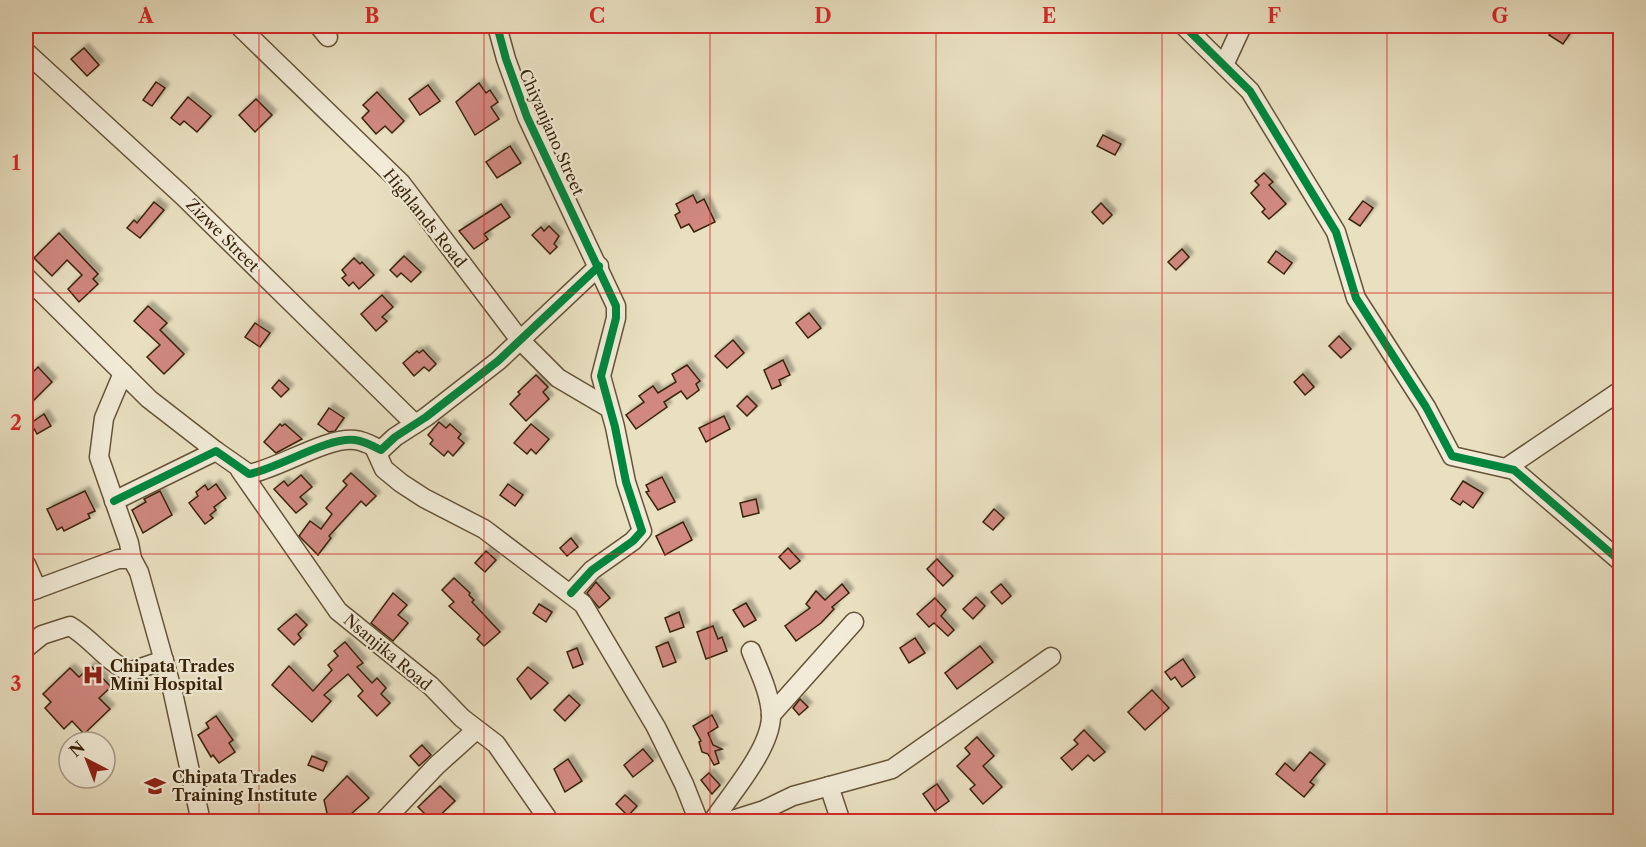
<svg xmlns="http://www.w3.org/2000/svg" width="1646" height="847" font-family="'Libre Caslon Text',serif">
<defs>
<filter id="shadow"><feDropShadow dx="4.5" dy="-4.5" stdDeviation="1.5" flood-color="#0004"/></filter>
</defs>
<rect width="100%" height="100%" fill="#e9e0c1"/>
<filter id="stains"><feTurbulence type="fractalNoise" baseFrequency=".00333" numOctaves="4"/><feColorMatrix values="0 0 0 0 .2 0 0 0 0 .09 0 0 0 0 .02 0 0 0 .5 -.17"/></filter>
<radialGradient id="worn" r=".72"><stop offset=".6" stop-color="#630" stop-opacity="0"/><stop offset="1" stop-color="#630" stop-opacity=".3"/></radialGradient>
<g fill="#d08880" stroke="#3a2409" stroke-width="1.5" filter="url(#shadow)">
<path d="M1555,26H1575L1563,44L1549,35Z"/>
<path d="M84,48L99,65L87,76L71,59Z"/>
<path d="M156,82L165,88L152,106L143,100Z"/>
<path d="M479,83L486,93L490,90L498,102L491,107L499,119L475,135L456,102Z"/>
<path d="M428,85L440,101L420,115L409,99Z"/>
<path d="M377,92L404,121L392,133L385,126L376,134L362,118L369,111L363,105Z"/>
<path d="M188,97L211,116L197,132L184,121L180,125L171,118Z"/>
<path d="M256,99L272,115L255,132L239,115Z"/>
<path d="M1103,135L1121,144L1115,155L1097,146Z"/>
<path d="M510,146L521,163L497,178L486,162Z"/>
<path d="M1264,173L1273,182L1269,185L1286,204L1269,219L1262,212L1265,209L1251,193L1259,185L1255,181Z"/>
<path d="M693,195L697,203L704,199L715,222L694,232L689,224L681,228L675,215L680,212L676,204Z"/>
<path d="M1363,201L1373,208L1360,226L1349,219Z"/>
<path d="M154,202L164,210L140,238L127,228L134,220L137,223Z"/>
<path d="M1101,203L1112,215L1103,224L1092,212Z"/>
<path d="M501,204L510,217L484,234L488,239L474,249L459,231Z"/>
<path d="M549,226L559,236L554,244L557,247L550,254L532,235L541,227L544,231Z"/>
<path d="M59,233L98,274L93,279L98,284L79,302L68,289L82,275L67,260L52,276L34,258Z"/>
<path d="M1182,249L1189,257L1176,270L1168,262Z"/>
<path d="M1276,251L1292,263L1284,274L1268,262Z"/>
<path d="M404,256L421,272L411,282L401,273L397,277L390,270Z"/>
<path d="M354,258L360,264L362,262L374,275L359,289L353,282L349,286L342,278L346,275L342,270Z"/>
<path d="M382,295L393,307L382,317L387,321L376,331L361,314Z"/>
<path d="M148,306L167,323L160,330L184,354L164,374L147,357L160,345L134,321Z"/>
<path d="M809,313L821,328L808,338L796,323Z"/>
<path d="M255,323L270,333L260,347L245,337Z"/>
<path d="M1339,336L1351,349L1341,358L1329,346Z"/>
<path d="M733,340L744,353L727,368L715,356Z"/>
<path d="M423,350L436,364L429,371L424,367L414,376L403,363L417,351L419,353Z"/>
<path d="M783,360L790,375L779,380L781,385L772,389L764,370Z"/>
<path d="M687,365L700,381L696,384L699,390L687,399L681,391L664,402L667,407L636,429L626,415L644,402L639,396L653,386L658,393L676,382L672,374Z"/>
<path d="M38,367L52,382L26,408V379Z"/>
<path d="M1303,374L1314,387L1305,395L1294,382Z"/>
<path d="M536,375L548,387L543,392L549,399L526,421L510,404L520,394L518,392Z"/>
<path d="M279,380L289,389L281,397L272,388Z"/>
<path d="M747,396L757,406L747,416L737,406Z"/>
<path d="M329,408L344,418L335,431L329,432L318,424Z"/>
<path d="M44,414L51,426L37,434L31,423Z"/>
<path d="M724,416L730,429L706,442L699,428Z"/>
<path d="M439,422L446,428L450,424L461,434L458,438L464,443L453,456L448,451L444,456L430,444L433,440L428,435Z"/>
<path d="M280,424L282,426L285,424L302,439L276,453L264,442Z"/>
<path d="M531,424L549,439L536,454L531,449L527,454L514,443Z"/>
<path d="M351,473L376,496L366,506L361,501L329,536L331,538L318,555L299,536L310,521L321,529L332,514L326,508L347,485L343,481Z"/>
<path d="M301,475L312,487L300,497L307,504L296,513L274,489L284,481L288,486Z"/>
<path d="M662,477L675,502L658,510L646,492L649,491L646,485Z"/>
<path d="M1463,481L1483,493L1473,508L1463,501L1460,505L1451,499Z"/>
<path d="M216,484L226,498L214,507L216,510L210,515L213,518L205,524L189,503L198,496L196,492L205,485L208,490Z"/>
<path d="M508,484L523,495L515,506L500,495Z"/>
<path d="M85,491L95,511L88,514L90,518L64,531L62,527L57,530L47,509Z"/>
<path d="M160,491L172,515L143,533L132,510L146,502L144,499Z"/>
<path d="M756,499L759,513L743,517L740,503Z"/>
<path d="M994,509L1004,518L993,530L983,522Z"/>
<path d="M683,522L692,540L665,555L656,536Z"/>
<path d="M571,538L578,547L567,556L560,548Z"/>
<path d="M788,548L800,561L790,569L779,557Z"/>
<path d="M486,551L496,560L485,572L475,563Z"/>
<path d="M937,559L953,576L943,586L927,569Z"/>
<path d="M454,578L470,593L469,595L474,600L472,602L500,632L484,646L477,639L480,635L449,606L454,602L442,590Z"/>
<path d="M596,582L610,598L599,608L587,593Z"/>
<path d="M842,584L849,593L832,607L834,609L821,623L796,641L785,626L810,608L806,604L816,591L825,600Z"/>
<path d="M1001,584L1011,596L1002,604L991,592Z"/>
<path d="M393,593L407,605L398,615L408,623L393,641L371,623Z"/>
<path d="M976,597L985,606L973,619L963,609Z"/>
<path d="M935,598L946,610L941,616L954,630L948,636L934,623L929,627L917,614Z"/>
<path d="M746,603L756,620L744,627L733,610Z"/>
<path d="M539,604L552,612L546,622L533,613Z"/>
<path d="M679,612L684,627L670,632L665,618Z"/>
<path d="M296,614L307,625L298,634L301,638L294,645L278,629Z"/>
<path d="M713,626L718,639L722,637L727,651L706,659L697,632Z"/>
<path d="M915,638L925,653L909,663L900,648Z"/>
<path d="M345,642L363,663L357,667L372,683L377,678L386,688L381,694L390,703L377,716L358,696L363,691L348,674L324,695L331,701L312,722L272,685L289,666L313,691L332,670L328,665L338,656L334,651Z"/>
<path d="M668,642L676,662L663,667L656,647Z"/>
<path d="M980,646L993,662L957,689L945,673Z"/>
<path d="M577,648L583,664L573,668L567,652Z"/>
<path d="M1183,659L1195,677L1182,687L1175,677L1171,680L1165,672Z"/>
<path d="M91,666L111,687L99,698L110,709L84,734L72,721L64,729L45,708L51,702L43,694L70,668L79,677Z"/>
<path d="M528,667L548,683L531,699L517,679Z"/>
<path d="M1152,690L1169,708L1145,730L1128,712Z"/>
<path d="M569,695L580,705L565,721L554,710Z"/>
<path d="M800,699L808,707L799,715L793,708Z"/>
<path d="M712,715L718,727L708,733L713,745L722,749L715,751L719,763L714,765L708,754L702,752L699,742L701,741L693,726Z"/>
<path d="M216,716L233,740L229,743L235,752L219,763L213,755L211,757L198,735L209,728L206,723Z"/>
<path d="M1084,730L1105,752L1094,761L1088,755L1072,770L1061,758L1078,744L1074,740Z"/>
<path d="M977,737L994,756L983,766L1002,787L983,804L970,789L975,785L957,766L970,754L965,748Z"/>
<path d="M422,745L431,755L419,766L410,756Z"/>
<path d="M643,749L653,761L633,777L624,765Z"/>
<path d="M1310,752L1325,764L1310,782L1314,785L1304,797L1276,774L1285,763L1294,771Z"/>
<path d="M312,756L327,762L323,771L308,765Z"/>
<path d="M568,759L582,781L565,792L554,769Z"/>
<path d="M709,773L720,785L712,794L701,780Z"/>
<path d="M347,776L369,798L342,822H329L324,800Z"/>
<path d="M937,784L949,801L935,811L923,794Z"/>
<path d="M440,786L455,801L433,822L418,807Z"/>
<path d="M625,795L637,806L628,816L616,804Z"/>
</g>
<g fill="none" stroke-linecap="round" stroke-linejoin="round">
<defs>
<g id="minor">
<path d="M239,26L401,183L520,340L558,378L609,408"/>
<path d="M319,26L328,37"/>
<path d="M497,26L506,59L527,117L616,306V318L601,376L615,427L626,482L642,531L633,541L592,570L571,593"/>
<path d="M1184,26L1250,91L1336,232L1356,298L1426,407L1452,456L1514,470L1620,561"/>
<path d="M26,52L183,196L415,424"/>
<path d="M1224,65L1242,26"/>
<path d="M26,277L149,399L216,451"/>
<path d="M123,373L104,418L99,457L129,543L132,559"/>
<path d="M374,447L384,469L401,483L424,498L484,529L583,604L656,727L684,784L699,822"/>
<path d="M1506,468L1620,391"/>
<path d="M240,470L338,611L431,686L462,718L496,744L550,822"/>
<path d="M114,501L216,451L249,474C280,468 326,437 355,440C365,441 372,446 381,450L395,437L426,417L498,361L599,266"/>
<path d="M26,564L37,589"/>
<path d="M26,593L118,559H132L139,572L173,693L201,822"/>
<path d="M26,648L42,635L70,626C92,639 106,661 129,672L164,660"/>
<path d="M771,715L854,622"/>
<path d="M829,786L841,822"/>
<path d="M383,822L436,766L476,730"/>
<path d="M712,822C730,795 770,750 771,717C771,695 759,671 751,651"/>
<path d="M726,822L764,810L793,796L892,769L1051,657"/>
</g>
</defs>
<use href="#minor" stroke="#665337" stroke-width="21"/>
<use href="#minor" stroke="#f1ebd7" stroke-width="18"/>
<defs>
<g id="cycleway">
<path d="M497,26L506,59L527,117L616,306V318L601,376L615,427L626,482L642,531L633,541L592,570L571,593"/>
<path d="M1184,26L1250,91L1336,232L1356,298L1426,407L1452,456L1514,470L1620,561"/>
<path d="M114,501L216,451L249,474C280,468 326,437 355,440C365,441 372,446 381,450L395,437L426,417L498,361L599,266"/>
</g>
</defs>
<use href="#cycleway" stroke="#f1ebd7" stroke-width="11"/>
<use href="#cycleway" stroke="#00873e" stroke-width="8"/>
</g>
<path fill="none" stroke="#d62828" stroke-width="1.5" stroke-opacity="0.55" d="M259,26V822M484,26V822M710,26V822M936,26V822M1162,26V822M1387,26V822M26,293H1620M26,554H1620"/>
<defs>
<symbol id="hospital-bare" viewBox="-9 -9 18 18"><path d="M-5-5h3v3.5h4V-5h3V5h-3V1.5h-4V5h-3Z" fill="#8f2418" stroke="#f1ebd7" stroke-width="2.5" paint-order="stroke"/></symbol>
<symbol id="school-bare" viewBox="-9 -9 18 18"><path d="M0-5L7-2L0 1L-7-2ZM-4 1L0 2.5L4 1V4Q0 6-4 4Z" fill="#8f2418" stroke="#f1ebd7" stroke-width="2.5" paint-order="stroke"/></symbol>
</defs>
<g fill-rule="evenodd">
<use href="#hospital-bare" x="78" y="660" width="30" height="30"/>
<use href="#school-bare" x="140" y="771" width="30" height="30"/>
</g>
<g text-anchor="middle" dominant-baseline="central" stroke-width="4.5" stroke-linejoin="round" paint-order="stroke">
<g font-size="16" fill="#3a2409" stroke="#f1ebd7">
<text transform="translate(552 132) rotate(66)">Chiyanjano Street</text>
<text transform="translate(425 218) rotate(51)">Highlands Road</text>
<text transform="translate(223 235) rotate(45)">Zizwe Street</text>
<text transform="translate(388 652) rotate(40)">Nsanjika Road</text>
</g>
<g font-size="16" font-weight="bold" fill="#3a2409" stroke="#f1ebd7" text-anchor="start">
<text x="110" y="666">Chipata Trades<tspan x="110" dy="18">Mini Hospital</tspan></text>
<text x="172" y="777">Chipata Trades<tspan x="172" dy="18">Training Institute</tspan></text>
</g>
</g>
<rect width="1646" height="847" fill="none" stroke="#e9e0c1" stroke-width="66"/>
<g transform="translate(87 760) rotate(318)"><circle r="28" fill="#f1ebd7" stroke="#a89b85" stroke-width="1.5"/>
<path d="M0-4.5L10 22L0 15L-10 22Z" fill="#8f2418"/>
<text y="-9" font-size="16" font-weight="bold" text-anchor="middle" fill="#3a2409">N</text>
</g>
<rect x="33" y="33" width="1580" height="781" fill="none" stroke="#d62828" stroke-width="2"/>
<g font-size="20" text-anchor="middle" font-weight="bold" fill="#d62828">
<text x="146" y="23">A</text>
<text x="372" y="23">B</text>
<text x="597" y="23">C</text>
<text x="823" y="23">D</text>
<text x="1049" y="23">E</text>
<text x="1274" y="23">F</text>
<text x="1500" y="23">G</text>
<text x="16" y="170">1</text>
<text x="16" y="430">2</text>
<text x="16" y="691">3</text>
</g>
<rect width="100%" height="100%" filter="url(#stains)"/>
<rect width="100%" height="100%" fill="url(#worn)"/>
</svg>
